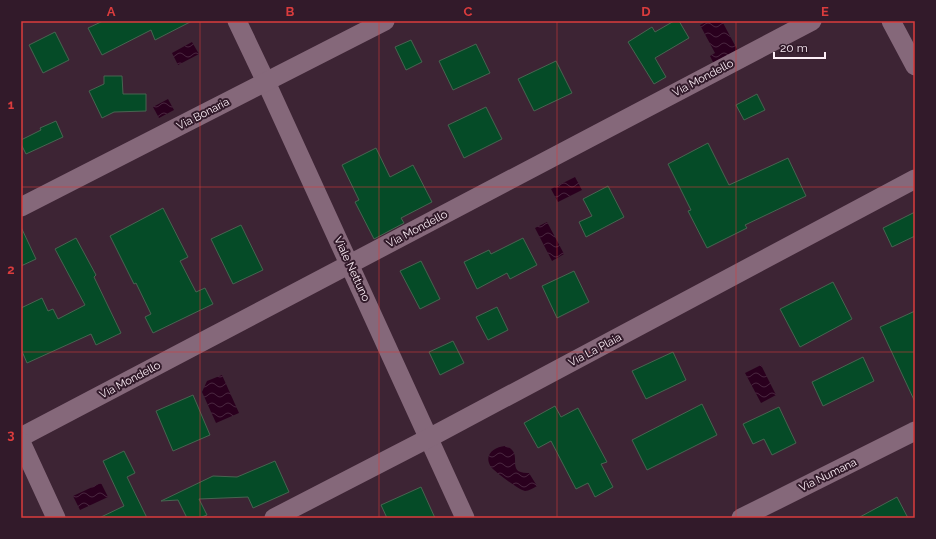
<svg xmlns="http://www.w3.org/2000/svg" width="936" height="539" font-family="Raleway,sans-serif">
<defs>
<pattern id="water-waves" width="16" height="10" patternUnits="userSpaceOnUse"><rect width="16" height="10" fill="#2a001e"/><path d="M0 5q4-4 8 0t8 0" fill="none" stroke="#4a263f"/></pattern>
</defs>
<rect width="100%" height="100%" fill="#3d2434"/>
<g fill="url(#water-waves)">
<path d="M708,21H722L738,51L714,64L710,56L715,53L700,25Z"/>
<path d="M192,42L199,54L178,65L172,53Z"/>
<path d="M168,99L174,110L159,118L153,107Z"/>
<path d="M575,177L582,190L558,202L551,189Z"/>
<path d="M547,222L564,254L552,261L535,228Z"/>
<path d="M761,365L776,395L761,403L745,373Z"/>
<path d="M222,375L239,413L216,423L202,392L207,381Z"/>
<path d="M505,446C526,452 503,474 529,473L537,486C533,488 529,491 525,491C519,490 495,472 491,467C483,455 494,447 505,446Z"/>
<path d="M101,483L108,497L80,510L73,496Z"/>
</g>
<g fill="#054b27" stroke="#486451">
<path d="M103,21H192L155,40L151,30L102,55L88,28Z"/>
<path d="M674,21H679L689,38L655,58L666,77L654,84L628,42L652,27L655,32Z"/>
<path d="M55,32L69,60L43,73L29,45Z"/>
<path d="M411,40L422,62L406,70L395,47Z"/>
<path d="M476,44L490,73L453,90L439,61Z"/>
<path d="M556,61L572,93L534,111L518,79Z"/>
<path d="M104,76H122L123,94H146V111L114,112L102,118L89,91L104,84Z"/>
<path d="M757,94L765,110L744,120L736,105Z"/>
<path d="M486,107L502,139L464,158L448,125Z"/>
<path d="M56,121L63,137L26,154L21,144V140L41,130L40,128Z"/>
<path d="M708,143L729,185L788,158L806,196L745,225L747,228L707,248L688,211L691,210L668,164Z"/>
<path d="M376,148L390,177L413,165L432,202L401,218L404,223L374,239L355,202L359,200L342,165Z"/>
<path d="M608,186L624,217L586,237L579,222L592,216L583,199Z"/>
<path d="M163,208L188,257L180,261L196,292L205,288L213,304L153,333L145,317L151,314L136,283L134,284L110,236Z"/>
<path d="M915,212V236L892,247L883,228Z"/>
<path d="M241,225L263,270L233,284L211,239Z"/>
<path d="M21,227L36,259L21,266Z"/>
<path d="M76,238L96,275L94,277L121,333L96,345L91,334L27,363L21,349V308L42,298L48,311L53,309L58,319L85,305L55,249Z"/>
<path d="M523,238L537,265L510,279L507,273L477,289L464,262L489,250L491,254Z"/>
<path d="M421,261L440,299L420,309L400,271Z"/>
<path d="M574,271L589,302L557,318L542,286Z"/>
<path d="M833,282L852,319L800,347L780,309Z"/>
<path d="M497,307L508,330L488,340L476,317Z"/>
<path d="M915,311V402L880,327Z"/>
<path d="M453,341L464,363L440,375L429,352Z"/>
<path d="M673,352L686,380L646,399L632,371Z"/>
<path d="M863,357L874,381L823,406L812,382Z"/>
<path d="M193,395L210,435L173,451L156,411Z"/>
<path d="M702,404L717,435L647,470L632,440Z"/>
<path d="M555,406L561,417L578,408L607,462L601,464L613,487L595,497L588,483L576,489L551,441L538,448L524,423Z"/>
<path d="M779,407L796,443L772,455L764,439L753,444L743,424Z"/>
<path d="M124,451L135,473L127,477L147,518H99L124,506L103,461Z"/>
<path d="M275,461L289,492L253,508L248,497L199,499L207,515L199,518H187L178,500L161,501L213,476L237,477Z"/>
<path d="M421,487L435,518H387L381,505Z"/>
<path d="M897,497L908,518H858Z"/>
</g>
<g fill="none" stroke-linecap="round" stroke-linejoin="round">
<g stroke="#85687a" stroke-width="19">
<path d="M237,21L266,82L465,518"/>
<path d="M891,21L915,66"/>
<path d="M21,207L385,21"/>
<path d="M21,437L812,21"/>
<path d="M21,442L56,518"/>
<path d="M274,518L429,438L915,179"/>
<path d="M741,518L915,431"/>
</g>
</g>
<path fill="none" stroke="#da3c3d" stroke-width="1" stroke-opacity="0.55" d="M200,21V518M379,21V518M557,21V518M736,21V518M21,187H915M21,352H915"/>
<g text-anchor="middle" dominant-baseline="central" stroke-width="4" stroke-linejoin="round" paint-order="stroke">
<g font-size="11" fill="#fef0f8" stroke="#321a2a">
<text transform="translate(703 78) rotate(-28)">Via Mondello</text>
<text transform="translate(203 114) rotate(-27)">Via Bonaria</text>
<text transform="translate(417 229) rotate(-28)">Via Mondello</text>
<text transform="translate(352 269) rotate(65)">Viale Nettuno</text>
<text transform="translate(595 350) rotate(-28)">Via La Plaia</text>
<text transform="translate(130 380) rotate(-28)">Via Mondello</text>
<text transform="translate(828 475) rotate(-26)">Via Numana</text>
</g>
</g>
<rect width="936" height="539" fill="none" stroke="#321a2a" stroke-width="44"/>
<path d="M774 52v6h51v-6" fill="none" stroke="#fef0f8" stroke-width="2"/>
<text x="780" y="52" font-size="12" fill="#fef0f8" stroke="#321a2a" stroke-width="3" paint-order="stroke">20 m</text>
<rect x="22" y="22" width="892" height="495" fill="none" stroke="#da3c3d" stroke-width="1.5"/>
<g font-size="13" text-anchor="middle" font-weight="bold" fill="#da3c3d">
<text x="111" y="16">A</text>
<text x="290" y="16">B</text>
<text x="468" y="16">C</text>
<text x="646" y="16">D</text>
<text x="825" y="16">E</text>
<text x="11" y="109">1</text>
<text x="11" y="274">2</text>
<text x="11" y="439">3</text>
</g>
</svg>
